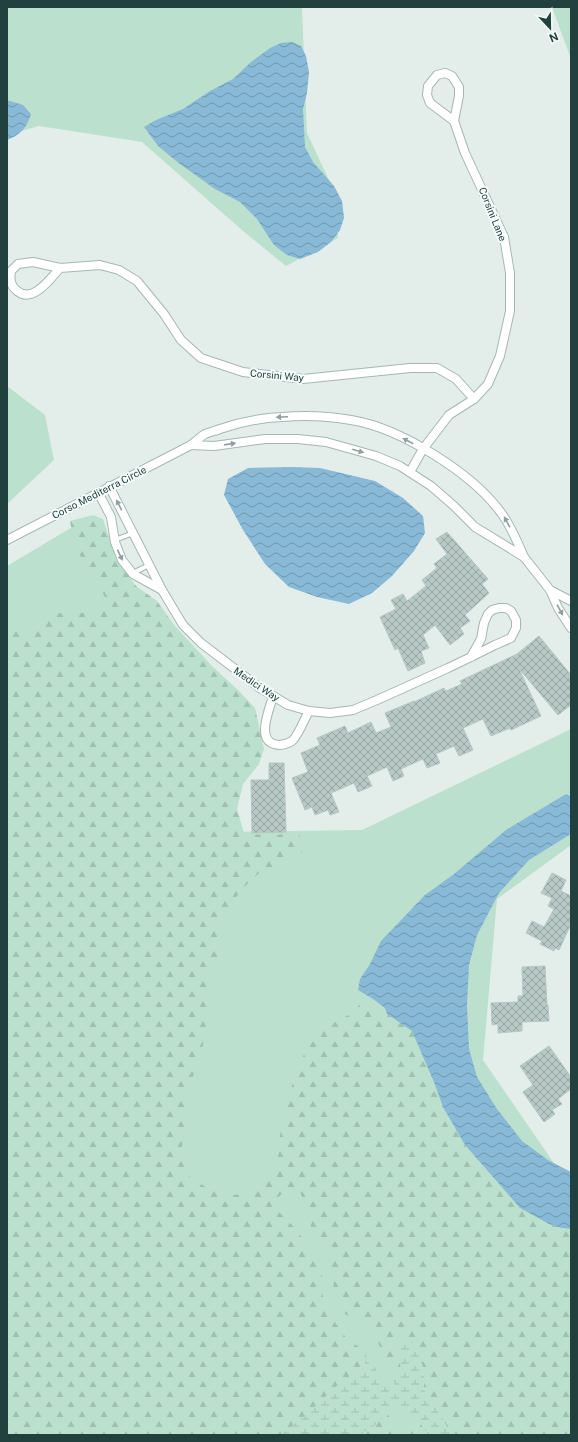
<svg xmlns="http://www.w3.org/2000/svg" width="578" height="1442" font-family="'Public Sans',sans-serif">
<defs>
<pattern id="forest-firs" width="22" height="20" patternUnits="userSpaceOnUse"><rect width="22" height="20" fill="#bbe0cd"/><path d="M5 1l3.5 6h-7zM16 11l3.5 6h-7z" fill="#a0c1b1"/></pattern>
<pattern id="wetland-marsh" width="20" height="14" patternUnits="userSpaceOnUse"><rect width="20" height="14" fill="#bbe0cd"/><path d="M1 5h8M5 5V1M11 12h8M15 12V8" fill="none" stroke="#a0c1b1"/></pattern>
<pattern id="water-waves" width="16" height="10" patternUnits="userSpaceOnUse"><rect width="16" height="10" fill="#88b9d6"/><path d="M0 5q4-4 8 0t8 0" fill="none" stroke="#6f98af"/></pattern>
<pattern id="building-cross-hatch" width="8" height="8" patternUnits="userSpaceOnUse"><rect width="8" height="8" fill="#b8c9c5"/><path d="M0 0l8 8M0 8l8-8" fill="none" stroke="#95a5a1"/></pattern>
</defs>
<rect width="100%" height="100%" fill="#e3eeeb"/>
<g fill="#bbe0cd">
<path d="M7,7H302L307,133L335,193L338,238L286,266L243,231L142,142L39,126L7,135Z"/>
<path d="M552,7H571V59Z"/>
<path d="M7,386L45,415L54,460L7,504Z"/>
<path d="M79,523L208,832L362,830L571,729V845L497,899L483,1060L571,1188V1435H7V566Z"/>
</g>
<g fill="url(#forest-firs)">
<path d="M93,515L103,519L116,559L136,586L157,601L175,626L213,667L238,690L255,708L264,749L259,764L243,784L237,809L244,833L272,836L298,831L305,850L286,864L260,872L242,889L226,911L218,936L223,954L207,969V1018L202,1051L190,1085L181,1154L189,1176L209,1189L234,1195L259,1189L273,1172L279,1153L281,1123L293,1082L306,1049L319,1031L352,1013L360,1004L387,1014L412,1031L434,1082L443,1107L484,1165L520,1208L562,1228L571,1229V1435H451L444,1421L424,1390V1371L397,1345L401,1369L392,1374L384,1358L377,1339L367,1325L345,1314L334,1291L332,1266L324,1247L312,1230L301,1194L288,1187L275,1201L278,1211L293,1226L318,1258L322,1276L323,1300L334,1321L347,1339L367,1352L364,1368L343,1380L307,1414L282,1434L278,1435H7V631L30,630L47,618L63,612L81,613L94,610L108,602L75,547L70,521Z"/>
<path d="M387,1412L397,1435H359L377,1424Z"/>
<path d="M405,1415L419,1421L428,1435H410L405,1427Z"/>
</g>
<path fill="url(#wetland-marsh)" d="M406,1336L418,1349L424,1371V1390L444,1421L451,1435H428L419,1421L405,1415L403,1409L396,1406L387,1412L377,1424L359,1435H278L282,1434L307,1414L343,1380L364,1368L367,1352L375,1367L380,1383L388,1387L395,1385L392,1374L401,1369L397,1345Z"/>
<g fill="url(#water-waves)">
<path d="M292,42L301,46L306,56L309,72L307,93L303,109L305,147L313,162L334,186L342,201L344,218L340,230L331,242L318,252L300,259L287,255L274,245L257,219L240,202L215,189L180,164L158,146L144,127L156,120L183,109L210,91L233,79L251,62L270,48L281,43Z"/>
<path d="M7,100L23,105L31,114C26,129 21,134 7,140Z"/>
<path d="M292,467L320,468L375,481L403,498L423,516L425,533L414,551L392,576L372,593L349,604L317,597L289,587L265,564L243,530L224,495L228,479L248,468Z"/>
<path d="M566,794L571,797V834L529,860L499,893L477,935L469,965L467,1005L469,1049L477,1077L497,1109L522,1141L548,1160L571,1172V1229L562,1228L549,1224L520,1208L501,1186L465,1145L443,1107L434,1082L412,1031L387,1014L385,1008L373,999L358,990L360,979L370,964L381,941L425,895L454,874L506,830Z"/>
</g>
<g fill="url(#building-cross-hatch)" stroke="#b5c8c4">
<path d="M447,532L488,579L482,584L489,593L465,615L470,621L460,628L464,634L450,645L435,625L423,635L429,648L421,651L425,663L408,671L398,648L395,650L380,617L396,609L391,600L403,594L407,601L426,586L422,580L437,568L434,564L447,554L436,539Z"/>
<path d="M539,636L571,675V705L558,715L521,671H520L541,716L511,730L510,728L491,736L483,719L463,728L473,750L459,756L454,746L436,754L440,763L427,768L423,759L401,769L404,776L393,781L387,767L367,776L372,786L358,792L354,783L331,793L339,812L330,815L328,810L315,815L312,807L305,810L292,778L308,772L301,753L320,745L317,738L345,726L348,733L371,722L376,733L391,727L385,713L414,701V702L444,688L446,691L462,684L460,681L517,654Z"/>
<path d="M269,763H284L286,832L252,833L251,780H269Z"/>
<path d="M552,873L566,880L561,891L571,896V924L559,950L555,948L554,951L540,944L542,941L526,933L532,921L544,927L554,909L548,906L552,898L541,893Z"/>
<path d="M545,966L547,1005H548L549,1021L522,1022V1031L498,1033V1024L492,1025L491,1003L518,1002V996H523L522,967Z"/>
<path d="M549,1046L571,1077V1089L558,1099L562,1104L552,1110L555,1114L544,1122L523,1092L533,1085L520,1066Z"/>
</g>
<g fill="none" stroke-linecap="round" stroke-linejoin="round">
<defs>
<g id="lane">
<path d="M115,540L133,533"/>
<path d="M133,573L149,565"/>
</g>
<g id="street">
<path d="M60,268C50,279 32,305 16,290C10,285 10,279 11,271L18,264L33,262L60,268L100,265L119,270L137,281L164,314L181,340L201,358L243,372L303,379L410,368H437L456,379L474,399"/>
<path d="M191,445L214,446L265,439H298L326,442L376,456L400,466L431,486L454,506L475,527L524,557L550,590L558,608L571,628"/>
<path d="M410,472L423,449L449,415L474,399L488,384L500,356L510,311V273L504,237L465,153L454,121L459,96V87L452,76L445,73L437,75L428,86L427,95L430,103L454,121"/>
<path d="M109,486L162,590L183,625L201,643L260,688L288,705L309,711L330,713L353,710L377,700L448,668L471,657L495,645L511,638L516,628V620L511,611L506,608H499L492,610L488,614L484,623L481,639L471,657"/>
<path d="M98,492L111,517L115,542L122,560L133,574L162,590"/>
<path d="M7,540L191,445C196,441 200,437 205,434C210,432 215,431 220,429C240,422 260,418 282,417C305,415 328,416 351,420C401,428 476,475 504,517C512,529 518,543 524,557"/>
<path d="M550,590L571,601"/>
<path d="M273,696C270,708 256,739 274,744C280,746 287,744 292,741C298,736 305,718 309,711"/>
</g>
</defs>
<use href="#lane" stroke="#a5b7b4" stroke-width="6"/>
<use href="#street" stroke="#a5b7b4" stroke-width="10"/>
<use href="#lane" stroke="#fff" stroke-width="4"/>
<use href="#street" stroke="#fff" stroke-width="8"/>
</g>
<defs><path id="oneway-solid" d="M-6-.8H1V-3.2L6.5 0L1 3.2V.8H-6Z"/></defs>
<g fill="#90a09f">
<use href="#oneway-solid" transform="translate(282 417) rotate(177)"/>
<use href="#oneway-solid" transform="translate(408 441) rotate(-152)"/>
<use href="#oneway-solid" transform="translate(230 444) rotate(-8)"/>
<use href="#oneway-solid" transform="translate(358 451) rotate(16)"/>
<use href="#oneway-solid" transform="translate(119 505) rotate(-117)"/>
<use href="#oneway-solid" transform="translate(507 522) rotate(-119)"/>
<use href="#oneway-solid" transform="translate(120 555) rotate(65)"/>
<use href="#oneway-solid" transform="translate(560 610) rotate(61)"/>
</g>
<g text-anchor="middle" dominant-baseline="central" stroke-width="4" stroke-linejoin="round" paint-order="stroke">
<g font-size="10" fill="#21413f" stroke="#f4faf8">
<text transform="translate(493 214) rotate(68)">Corsini Lane</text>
<text transform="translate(277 375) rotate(5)">Corsini Way</text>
<text transform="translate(99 492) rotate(-27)">Corso Mediterra Circle</text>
<text transform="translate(257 684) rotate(34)">Medici Way</text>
</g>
</g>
<rect width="578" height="1442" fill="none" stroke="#21413f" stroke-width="16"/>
<g transform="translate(550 28) rotate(158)" stroke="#f4faf8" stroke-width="3" paint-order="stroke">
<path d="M0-3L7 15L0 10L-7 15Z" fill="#21413f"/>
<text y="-6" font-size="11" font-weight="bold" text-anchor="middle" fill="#21413f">N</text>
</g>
</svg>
